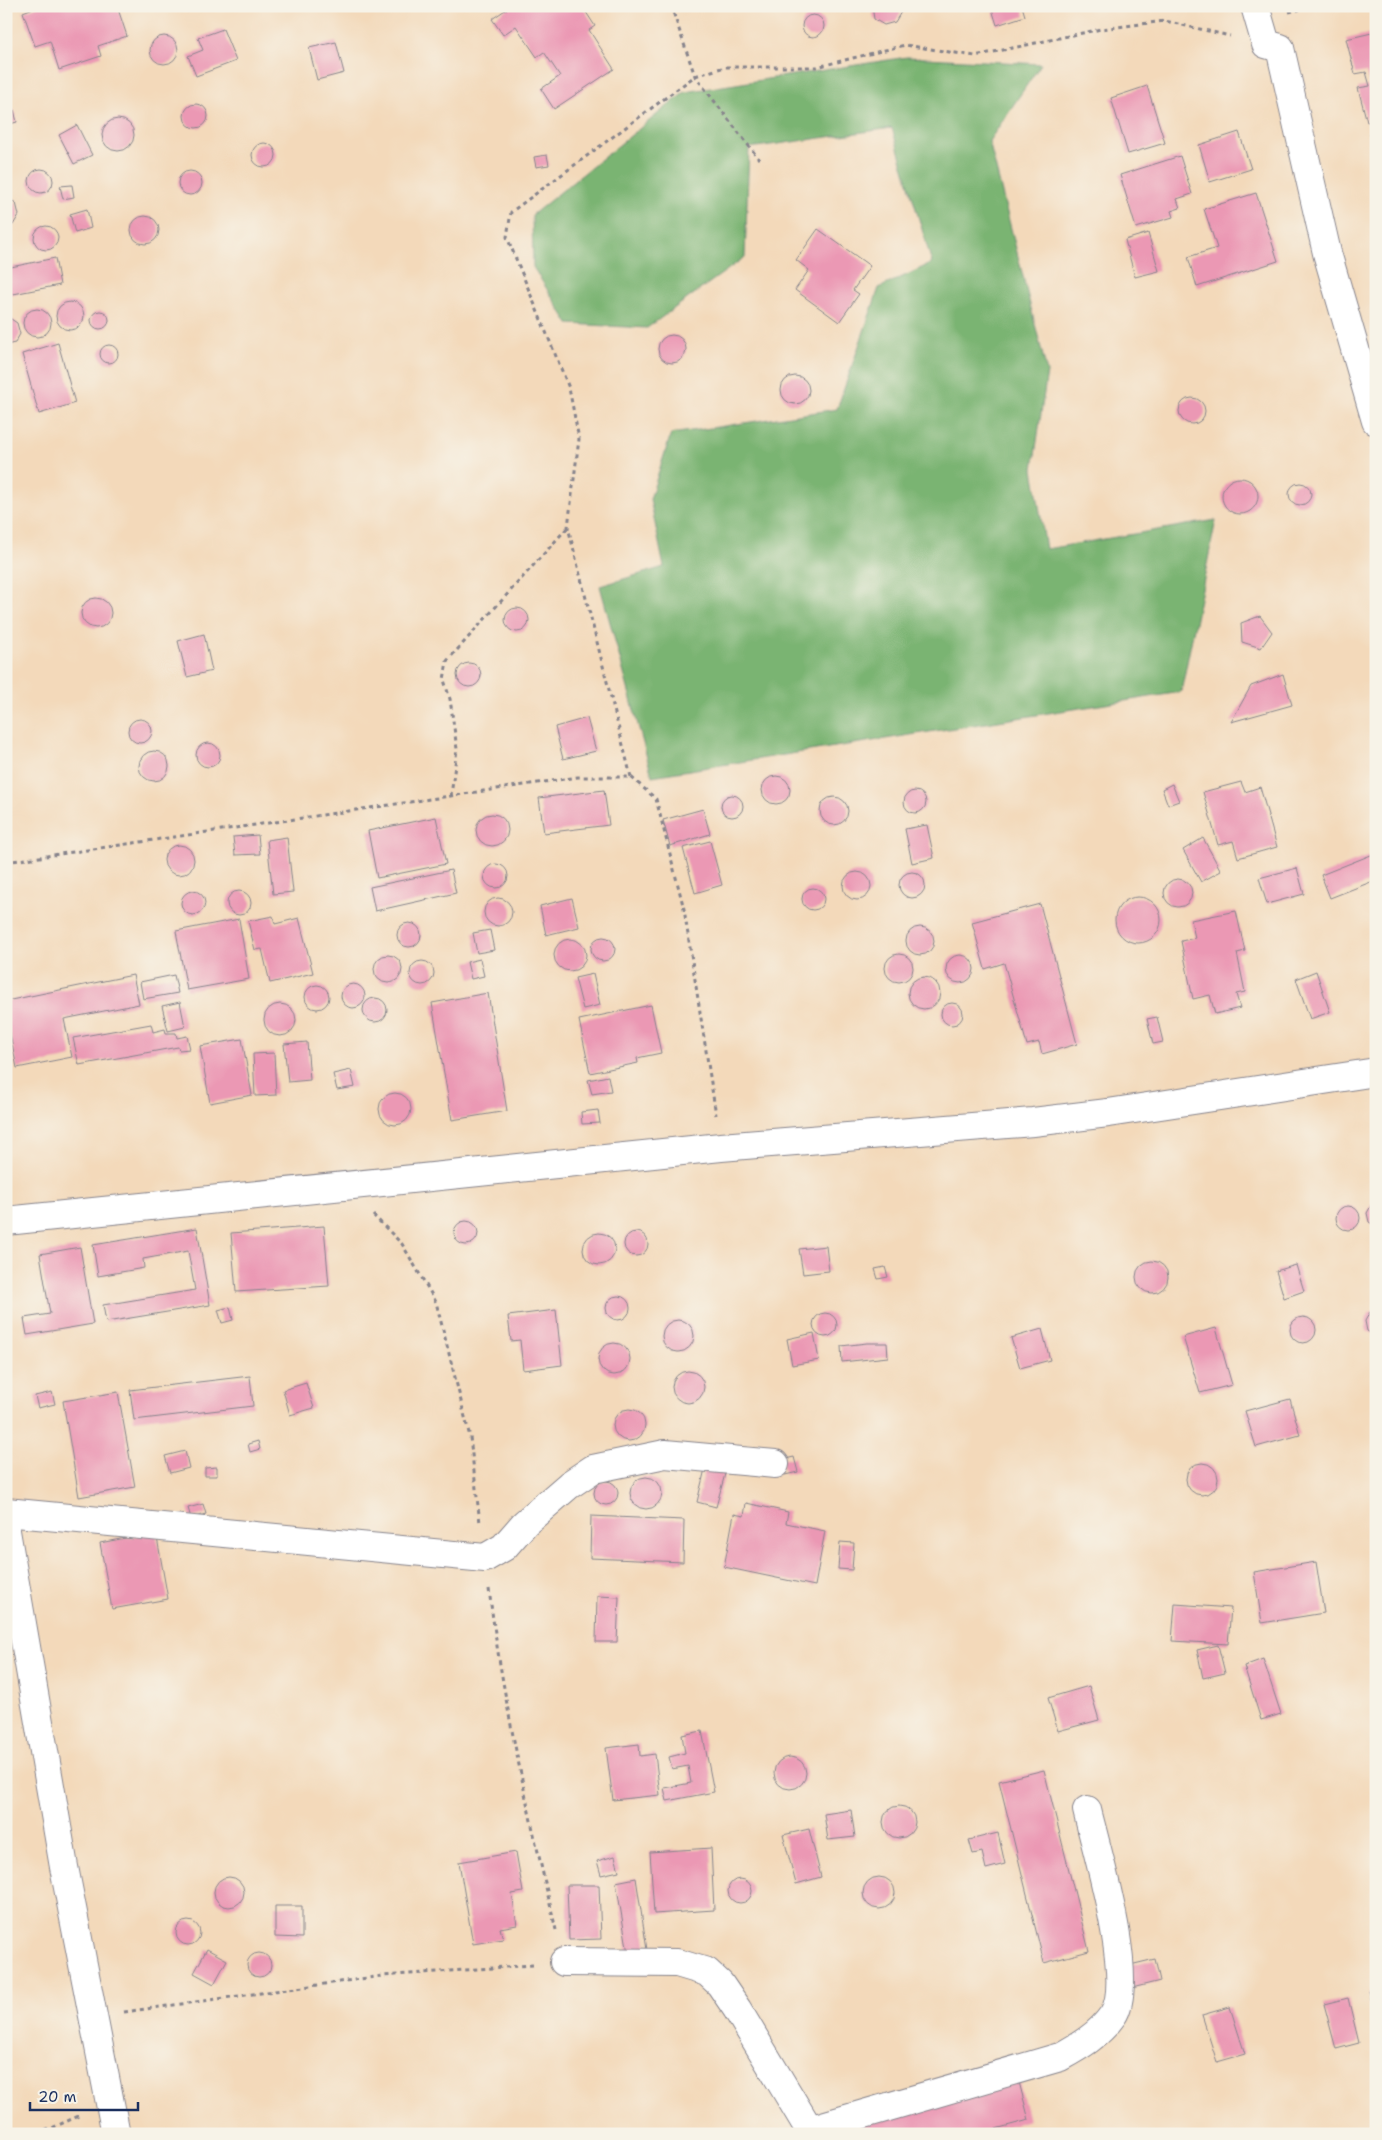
<svg xmlns="http://www.w3.org/2000/svg" width="1382" height="2140" font-family="'Shantell Sans',sans-serif">
<rect width="100%" height="100%" fill="#f7f3e8"/>
<filter id="ink" filterUnits="userSpaceOnUse"><feTurbulence type="fractalNoise" baseFrequency=".02" numOctaves="2"/><feDisplacementMap in="SourceGraphic" scale="10" xChannelSelector="R" yChannelSelector="G"/><feConvolveMatrix kernelMatrix="1 2 1 2 8 2 1 2 1" color-interpolation-filters="sRGB"/></filter>
<filter id="wash" filterUnits="userSpaceOnUse"><feTurbulence type="fractalNoise" baseFrequency=".0096" numOctaves="4" result="noise"/><feDisplacementMap in="SourceGraphic" scale="20" xChannelSelector="R" yChannelSelector="G"/><feGaussianBlur stdDeviation="1.12" result="paint"/><feColorMatrix in="noise" values="0 0 0 0 0 0 0 0 0 0 0 0 0 0 0 0 0 1.4 0 .05"/><feComposite in="paint" operator="in"/></filter>
<g filter="url(#wash)">
<rect width="100%" height="100%" fill="#f3d9ba"/>
<path fill="#7ab472" stroke="#4a7268" d="M907,57L1041,64L989,141L1047,372L1033,469L1046,549L1216,520L1181,692L652,776L600,586L664,567L650,499L671,434L837,409L879,288L932,263L892,128L749,148L745,257L647,328L569,324L533,267L532,215L685,92Z"/>
<g id="blocks">
<g fill="#eb98b4">
<path d="M38,6H117L127,36L98,46L101,56L59,70L50,41L35,46L23,12Z"/>
<path d="M511,6H582L595,26L589,30L614,69L554,109L541,89L560,76L544,52L537,57L516,26L503,35L492,19Z"/>
<path d="M872,6H900L901,12L895,22L884,25L874,19Z"/>
<path d="M991,6H1022L1025,16L997,25Z"/>
<circle cx="813" cy="26" r="11"/>
<path d="M223,29L236,61L196,76L188,56L203,50L198,38Z"/>
<path d="M1376,32V131H1375L1372,121L1367,122L1358,88L1370,86L1366,72L1355,74L1346,39Z"/>
<circle cx="164" cy="50" r="14"/>
<path d="M336,42L344,73L317,80L309,48Z"/>
<path d="M1147,86L1165,143L1128,154L1111,98Z"/>
<circle cx="196" cy="116" r="12"/>
<path d="M14,110L17,122L6,125V112Z"/>
<circle cx="118" cy="135" r="16"/>
<path d="M77,125L92,155L74,164L59,135Z"/>
<path d="M1239,132L1251,169L1210,182L1199,145Z"/>
<path d="M1376,133V156H1375L1370,134Z"/>
<circle cx="264" cy="155" r="12"/>
<path d="M547,155L549,165L536,167L534,157Z"/>
<path d="M1180,156L1192,194L1177,199L1180,208L1171,211L1173,217L1136,228L1120,175Z"/>
<circle cx="41" cy="181" r="12"/>
<circle cx="190" cy="183" r="12"/>
<path d="M72,185L74,197L63,199L60,186Z"/>
<path d="M1256,193L1278,261L1197,287L1188,257L1217,248L1204,209Z"/>
<path d="M6,197L16,203L19,215L13,225L6,227Z"/>
<path d="M87,209L91,228L75,233L70,214Z"/>
<circle cx="145" cy="230" r="14"/>
<circle cx="46" cy="238" r="12"/>
<path d="M818,229L870,266L853,290L859,294L839,322L795,290L809,270L796,260Z"/>
<path d="M1148,233L1159,271L1135,277L1125,240Z"/>
<path d="M55,258L60,285L8,295L6,268Z"/>
<circle cx="70" cy="316" r="14"/>
<circle cx="37" cy="323" r="14"/>
<circle cx="100" cy="320" r="9"/>
<path d="M8,317L17,323L20,334L15,343L6,345Z"/>
<circle cx="672" cy="349" r="14"/>
<path d="M58,343L75,403L39,414L22,354Z"/>
<circle cx="109" cy="354" r="9"/>
<circle cx="795" cy="390" r="14"/>
<circle cx="1192" cy="411" r="13"/>
<circle cx="1240" cy="496" r="18"/>
<circle cx="1300" cy="494" r="11"/>
<circle cx="96" cy="613" r="15"/>
<circle cx="517" cy="620" r="12"/>
<path d="M1260,616L1272,632L1261,648L1242,642L1241,623Z"/>
<path d="M204,634L212,671L187,677L178,641Z"/>
<circle cx="469" cy="675" r="12"/>
<path d="M1283,674L1292,705L1231,722L1251,686Z"/>
<path d="M587,718L596,751L563,759L555,727Z"/>
<circle cx="140" cy="731" r="12"/>
<circle cx="208" cy="755" r="12"/>
<circle cx="154" cy="766" r="15"/>
<circle cx="776" cy="790" r="14"/>
<path d="M1241,782L1245,792L1260,787L1277,847L1238,858L1233,841L1218,845L1203,792Z"/>
<path d="M1172,784L1179,801L1168,805L1162,789Z"/>
<path d="M604,790L609,825L544,833L539,798Z"/>
<circle cx="915" cy="802" r="11"/>
<circle cx="732" cy="806" r="11"/>
<circle cx="834" cy="811" r="14"/>
<path d="M703,809L710,834L670,846L663,820Z"/>
<circle cx="492" cy="830" r="16"/>
<path d="M436,817L446,864L377,878L368,831Z"/>
<path d="M927,825L934,858L912,863L905,829Z"/>
<path d="M258,835L260,854L235,855L233,837Z"/>
<path d="M287,837L293,892L273,894L267,840Z"/>
<path d="M1203,838L1221,871L1201,882L1183,850Z"/>
<path d="M710,841L722,885L695,893L683,848Z"/>
<circle cx="179" cy="860" r="15"/>
<path d="M1376,853V880L1330,898L1321,875Z"/>
<circle cx="496" cy="876" r="12"/>
<path d="M1297,868L1304,894L1267,904L1259,878Z"/>
<path d="M451,870L456,893L375,911L370,887Z"/>
<circle cx="912" cy="885" r="13"/>
<circle cx="857" cy="886" r="14"/>
<circle cx="1178" cy="893" r="14"/>
<circle cx="813" cy="899" r="11"/>
<circle cx="193" cy="903" r="12"/>
<circle cx="239" cy="903" r="12"/>
<circle cx="1138" cy="920" r="23"/>
<circle cx="498" cy="912" r="14"/>
<path d="M572,898L579,927L546,935L540,906Z"/>
<path d="M1040,904L1077,1044L1042,1054L1039,1042L1027,1045L1004,963L985,969L972,922Z"/>
<path d="M1236,911L1245,951L1237,953L1245,992L1236,994L1240,1008L1215,1014L1210,995L1193,999L1181,941L1195,938L1191,920Z"/>
<path d="M273,916L275,924L299,918L313,973L270,983L262,949L255,950L248,921Z"/>
<path d="M239,919L249,979L187,990L176,931Z"/>
<circle cx="409" cy="935" r="12"/>
<circle cx="920" cy="941" r="14"/>
<path d="M490,930L494,950L477,953L473,933Z"/>
<circle cx="603" cy="949" r="12"/>
<circle cx="570" cy="955" r="16"/>
<circle cx="899" cy="968" r="14"/>
<circle cx="388" cy="969" r="14"/>
<circle cx="960" cy="969" r="14"/>
<path d="M480,959L484,976L471,979L467,962Z"/>
<circle cx="422" cy="973" r="12"/>
<path d="M1316,971L1330,1012L1310,1019L1296,979Z"/>
<path d="M593,974L600,1005L583,1009L575,978Z"/>
<path d="M133,975L139,1004L64,1019L72,1057L17,1068L6,1014V1001Z"/>
<path d="M174,975L178,993L143,999L140,982Z"/>
<circle cx="924" cy="993" r="16"/>
<circle cx="353" cy="996" r="12"/>
<circle cx="317" cy="997" r="12"/>
<path d="M488,993L507,1111L452,1120L432,1003Z"/>
<circle cx="375" cy="1010" r="12"/>
<path d="M180,1002L185,1027L168,1031L162,1006Z"/>
<circle cx="952" cy="1014" r="11"/>
<circle cx="280" cy="1020" r="16"/>
<path d="M651,1005L661,1053L637,1058L638,1063L590,1073L579,1020Z"/>
<path d="M1157,1017L1163,1042L1153,1044L1147,1019Z"/>
<path d="M151,1024L153,1032L165,1029L166,1033H176L177,1038L187,1036L190,1049L179,1050L178,1047L79,1065L73,1038Z"/>
<path d="M242,1039L252,1095L210,1103L200,1046Z"/>
<path d="M307,1042L310,1080L288,1082L284,1044Z"/>
<path d="M274,1053L276,1095L255,1096L253,1054Z"/>
<path d="M351,1070L355,1087L337,1090L333,1074Z"/>
<path d="M608,1076L611,1091L592,1094L588,1080Z"/>
<circle cx="395" cy="1109" r="16"/>
<path d="M598,1110L600,1123L582,1124L581,1112Z"/>
<path d="M1376,1203V1226L1369,1222L1367,1213L1372,1204Z"/>
<circle cx="1348" cy="1218" r="12"/>
<circle cx="466" cy="1233" r="12"/>
<path d="M324,1226L329,1286L236,1292L231,1233Z"/>
<path d="M197,1228L210,1305L106,1322L103,1305L195,1290L188,1251L143,1259L144,1268L98,1276L93,1245Z"/>
<circle cx="636" cy="1244" r="12"/>
<circle cx="599" cy="1249" r="16"/>
<path d="M826,1246L829,1271L803,1274L799,1249Z"/>
<path d="M80,1247L93,1324L27,1335L24,1318L50,1314L40,1254Z"/>
<circle cx="1152" cy="1277" r="16"/>
<path d="M1296,1265L1304,1291L1284,1298L1276,1271Z"/>
<path d="M885,1267L888,1277L878,1279L875,1269Z"/>
<circle cx="618" cy="1308" r="12"/>
<path d="M230,1307L233,1320L222,1323L218,1310Z"/>
<path d="M556,1310L562,1365L523,1370L520,1340L511,1341L508,1316Z"/>
<path d="M1376,1311V1336L1367,1331L1365,1321L1370,1312Z"/>
<circle cx="825" cy="1325" r="12"/>
<circle cx="1303" cy="1330" r="13"/>
<circle cx="678" cy="1336" r="16"/>
<path d="M1216,1328L1232,1385L1200,1393L1183,1337Z"/>
<path d="M1042,1329L1050,1360L1020,1368L1011,1338Z"/>
<path d="M814,1333L819,1360L792,1365L787,1339Z"/>
<path d="M867,1343H887L888,1357L842,1362L841,1346Z"/>
<circle cx="614" cy="1359" r="16"/>
<circle cx="688" cy="1387" r="16"/>
<path d="M250,1376L253,1406L134,1420L130,1390Z"/>
<path d="M306,1383L314,1408L290,1415L283,1390Z"/>
<path d="M52,1392L55,1404L38,1408L35,1396Z"/>
<path d="M118,1392L135,1487L79,1497L63,1401Z"/>
<path d="M1290,1399L1300,1435L1256,1447L1245,1411Z"/>
<circle cx="629" cy="1425" r="16"/>
<path d="M258,1441L260,1449L250,1452L248,1444Z"/>
<path d="M185,1451L189,1468L170,1473L165,1456Z"/>
<path d="M794,1457L798,1472L785,1475L781,1460Z"/>
<circle cx="1202" cy="1479" r="16"/>
<path d="M217,1467V1476H205V1468Z"/>
<path d="M705,1469L725,1474L716,1507L697,1502Z"/>
<circle cx="646" cy="1493" r="16"/>
<circle cx="606" cy="1493" r="12"/>
<path d="M746,1503L788,1512L786,1523L825,1531L815,1586L724,1567L734,1514L744,1516Z"/>
<path d="M203,1504L206,1514L191,1518L188,1508Z"/>
<path d="M591,1516L684,1520L683,1562L590,1558Z"/>
<path d="M156,1532L168,1599L112,1609L100,1543Z"/>
<path d="M840,1542L854,1543L852,1570L838,1569Z"/>
<path d="M1316,1562L1324,1613L1262,1623L1254,1572Z"/>
<path d="M597,1596L619,1597L617,1642H596Z"/>
<path d="M1175,1604L1231,1608L1228,1644L1172,1641Z"/>
<path d="M1218,1645L1225,1673L1203,1678L1197,1650Z"/>
<path d="M1263,1659L1281,1714L1261,1720L1244,1666Z"/>
<path d="M1089,1686L1099,1720L1058,1731L1048,1698Z"/>
<path d="M702,1731L714,1792L667,1801L664,1788L691,1783L688,1766L672,1769L669,1757L685,1753L682,1735Z"/>
<path d="M639,1744L640,1756L655,1754L660,1795L613,1800L606,1748Z"/>
<circle cx="790" cy="1773" r="16"/>
<path d="M1044,1770L1089,1951L1044,1963L999,1781Z"/>
<circle cx="899" cy="1822" r="16"/>
<path d="M851,1810L855,1837L828,1840L824,1814Z"/>
<path d="M809,1829L821,1877L796,1884L783,1835Z"/>
<path d="M998,1833L1005,1864L986,1869L982,1852L973,1854L969,1840Z"/>
<path d="M711,1848L714,1910L654,1914L650,1852Z"/>
<path d="M516,1852L523,1892L512,1894L517,1925L500,1928L503,1939L473,1944L459,1862Z"/>
<path d="M615,1856L619,1871L601,1875L597,1861Z"/>
<circle cx="879" cy="1893" r="16"/>
<circle cx="229" cy="1892" r="15"/>
<path d="M636,1878L647,1950L628,1953L616,1882Z"/>
<circle cx="740" cy="1891" r="12"/>
<path d="M567,1885H599L601,1939L569,1940Z"/>
<path d="M275,1906H302V1938L275,1937Z"/>
<circle cx="188" cy="1933" r="12"/>
<path d="M207,1949L227,1960L214,1984L194,1973Z"/>
<circle cx="259" cy="1965" r="12"/>
<path d="M1155,1959L1160,1981L1132,1988L1126,1966Z"/>
<path d="M1376,1989V2014H1375L1369,1991Z"/>
<path d="M1348,1998L1359,2043L1336,2049L1324,2004Z"/>
<path d="M1230,2007L1245,2054L1217,2062L1202,2015Z"/>
<path d="M1019,2082L1029,2120L977,2134H855L853,2127Z"/>
<path d="M1364,2128L1373,2134H1353L1354,2131Z"/>
</g>
</g>
</g>
<g filter="url(#ink)">
<use href="#blocks" fill-opacity="0" stroke="#87848c" stroke-width="1"/>
<g fill="none" stroke-linecap="round" stroke-linejoin="round">
<defs>
<g id="minor">
<path d="M1255,6L1266,44L1280,48L1327,253L1376,421"/>
<path d="M6,1221L721,1147L1033,1122L1108,1113L1376,1072"/>
<path d="M6,1512L485,1558L504,1547L525,1523L569,1485L593,1469L665,1454L775,1464"/>
<path d="M6,1531L64,1867L116,2134"/>
<path d="M564,1962L677,1963L707,1972L720,1984L737,2009L812,2134"/>
<path d="M809,2130L1060,2057C1080,2046 1099,2035 1113,2015C1136,1981 1097,1852 1087,1810"/>
</g>
</defs>
<use href="#minor" stroke="#87848c" stroke-width="30"/>
<g stroke="#87848c" stroke-width="3" stroke-dasharray="4 4" stroke-linecap="butt">
<path d="M671,6L695,76L759,159"/>
<path d="M1289,12L1315,6"/>
<path d="M631,777L568,527L579,439L569,388L507,237L511,212L695,76L725,67H817L905,45L975,56L1101,29L1165,21L1230,36"/>
<path d="M451,796L457,749L450,699L444,680L447,661L568,527"/>
<path d="M6,862L578,777H631L656,799L684,909L716,1115"/>
<path d="M373,1215L402,1244L436,1302L470,1437L480,1523"/>
<path d="M489,1589C503,1703 530,1818 556,1930"/>
<path d="M124,2012L382,1976L533,1965"/>
<path d="M38,2134L81,2115"/>
</g>
<use href="#minor" stroke="#fff" stroke-width="28"/>
</g>
</g>
<rect width="1382" height="2140" fill="none" stroke="#f7f3e8" stroke-width="25"/>
<path d="M30 2102v8h108v-8" fill="none" stroke="#1b2f5e" stroke-width="2.5"/>
<text x="38" y="2102" font-size="15" fill="#1b2f5e" stroke="#f7f3e8" stroke-width="4" paint-order="stroke">20 m</text>
</svg>
